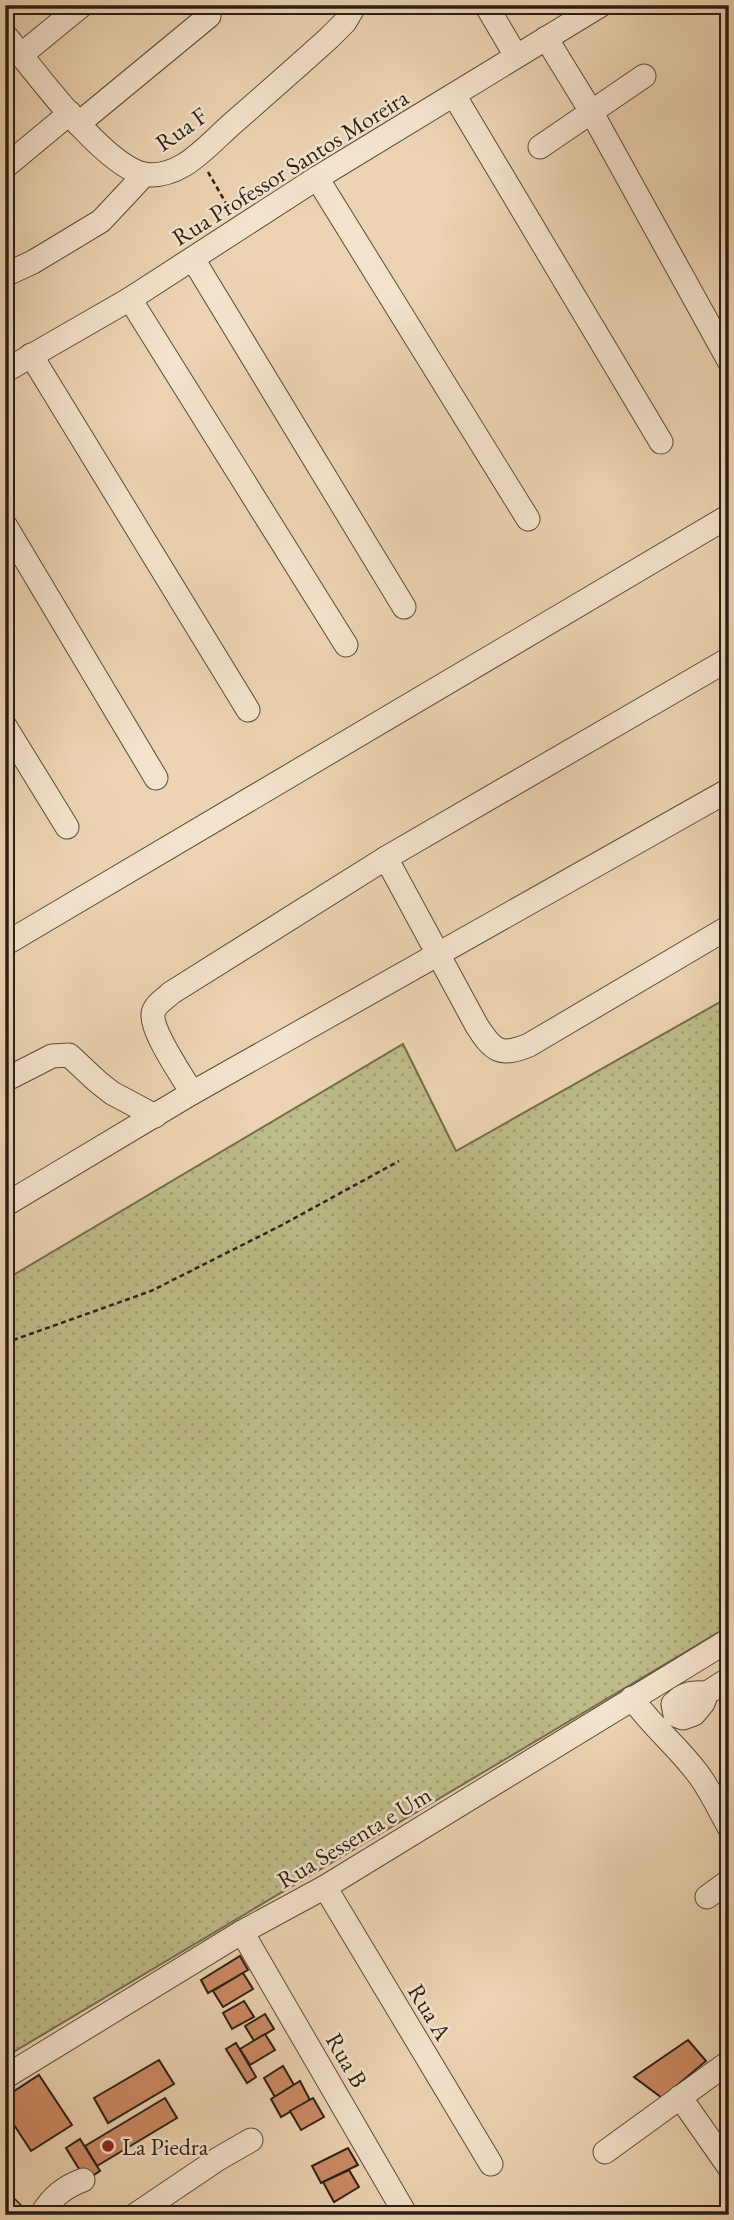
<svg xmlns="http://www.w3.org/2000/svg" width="734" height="2220" font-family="'EB Garamond',serif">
<defs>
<pattern id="grass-dots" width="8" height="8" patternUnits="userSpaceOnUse" patternTransform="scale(1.75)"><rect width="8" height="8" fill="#bdbb88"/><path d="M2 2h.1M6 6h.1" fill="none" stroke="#a3a074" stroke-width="1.8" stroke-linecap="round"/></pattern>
</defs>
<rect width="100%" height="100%" fill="#ecd3b1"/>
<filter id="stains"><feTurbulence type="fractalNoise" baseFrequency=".00286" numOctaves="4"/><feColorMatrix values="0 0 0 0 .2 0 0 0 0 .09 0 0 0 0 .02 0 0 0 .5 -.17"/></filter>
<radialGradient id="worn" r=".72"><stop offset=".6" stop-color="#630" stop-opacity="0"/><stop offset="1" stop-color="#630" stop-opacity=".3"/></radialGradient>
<path fill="url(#grass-dots)" stroke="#746d4e" stroke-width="2" d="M729,997V1626L5,2057V1280L403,1044L456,1151Z"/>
<g fill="#cd8a64" stroke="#2a1f14" stroke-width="2">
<path d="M240,1956L248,1970L208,1993L201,1980Z"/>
<path d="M243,1973L253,1989L223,2007L213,1991Z"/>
<path d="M244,2001L254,2017L232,2029L223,2013Z"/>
<path d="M265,2014L274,2029L254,2041L245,2026Z"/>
<path d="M265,2034L275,2050L250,2065L240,2049Z"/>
<path d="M688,2040L706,2061L662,2098L634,2077Z"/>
<path d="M236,2043L256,2077L247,2083L226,2049Z"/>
<path d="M159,2060L174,2084L108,2123L94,2098Z"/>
<path d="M283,2066L294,2085L275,2097L264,2078Z"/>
<path d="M39,2075L72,2125L31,2151L5,2111V2097Z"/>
<path d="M300,2081L310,2100L281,2117L271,2099Z"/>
<path d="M165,2098L177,2118L97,2166L85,2146Z"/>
<path d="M313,2098L324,2117L301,2130L290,2111Z"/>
<path d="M80,2139L100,2171L86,2180L66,2148Z"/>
<path d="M348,2148L358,2165L321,2183L312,2166Z"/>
<path d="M349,2170L359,2187L334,2202L323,2182Z"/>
</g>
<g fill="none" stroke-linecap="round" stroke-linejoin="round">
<defs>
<g id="minor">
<path d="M486,5L516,56"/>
<path d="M5,35C34,70 101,163 143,174C158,177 172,172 184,165C202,154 217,137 233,123C265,95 297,67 329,38L345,22L355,5"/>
<path d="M546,38L592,113L729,361"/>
<path d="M21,55L82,5"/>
<path d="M454,95L661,442"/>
<path d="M78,124L209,16"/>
<path d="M540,147L644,76"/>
<path d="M5,167L70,113"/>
<path d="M317,178L528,519"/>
<path d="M193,259L404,607"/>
<path d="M5,275L33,262L101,221L145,174"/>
<path d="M130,299L346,645"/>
<path d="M31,355L248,710"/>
<path d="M5,371L130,299L317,178L601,5"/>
<path d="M5,525L156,778"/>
<path d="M5,726L67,827"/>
<path d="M386,858L477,1026C493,1051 500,1057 529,1045L729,927"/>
<path d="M5,944L729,516"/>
<path d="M5,1080L52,1056L69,1055L98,1082L112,1093L155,1116"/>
<path d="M192,1093C183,1077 151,1032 153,1014C154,1005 165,999 171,993L386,858L729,659"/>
<path d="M5,1205L192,1093L729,790"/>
<path d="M707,1693C691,1692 684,1693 673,1704L675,1715L683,1718L694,1714L703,1703L707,1693L729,1679"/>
<path d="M632,1698C652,1727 681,1749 701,1778C712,1794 720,1811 729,1827"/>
<path d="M325,1887L491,2164"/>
<path d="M707,1897L729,1881"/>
<path d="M242,1932L406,2215"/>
<path d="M5,2077L242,1932L325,1887L729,1640"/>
<path d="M680,2097L729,2167"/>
<path d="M605,2152L729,2062"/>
<path d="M41,2215C52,2197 64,2187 83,2180"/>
<path d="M135,2215L218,2159L251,2140"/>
</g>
<path id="major" d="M5,2210L10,2215"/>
</defs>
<use href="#minor" stroke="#5a4c3b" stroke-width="25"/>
<use href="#major" stroke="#2a1f14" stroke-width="31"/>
<g stroke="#2a1f14" stroke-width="2.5" stroke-dasharray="5 3.5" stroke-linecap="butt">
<path d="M208,172L231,212"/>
<path d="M5,1343L151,1291L282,1225L399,1161"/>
</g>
<use href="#minor" stroke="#f3e2cc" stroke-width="23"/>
<use href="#major" stroke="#e6ba78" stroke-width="28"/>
</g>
<circle fill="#8f2418" stroke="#f3e2cc" stroke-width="2.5" cx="108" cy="2146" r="7"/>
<g text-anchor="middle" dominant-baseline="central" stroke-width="5" stroke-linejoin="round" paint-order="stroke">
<g font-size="24" fill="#2a1f14" stroke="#f3e2cc">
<text transform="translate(181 129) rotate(-35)">Rua F</text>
<text transform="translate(290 167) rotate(-32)">Rua Professor Santos Moreira</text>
<text transform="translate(354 1837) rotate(-31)">Rua Sessenta e Um</text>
<text transform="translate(430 2012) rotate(59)">Rua A</text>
<text transform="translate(347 2060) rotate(60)">Rua B</text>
</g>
<g font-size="24" fill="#2a1f14" stroke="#f3e2cc" text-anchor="start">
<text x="122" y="2146">La Piedra</text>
</g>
</g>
<rect width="734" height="2220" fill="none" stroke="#ecd3b1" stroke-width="28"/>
<rect x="7" y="7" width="720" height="2206" fill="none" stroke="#2a1f14" stroke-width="3.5"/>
<rect x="14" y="14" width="706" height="2192" fill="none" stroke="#2a1f14" stroke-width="2"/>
<rect width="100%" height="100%" filter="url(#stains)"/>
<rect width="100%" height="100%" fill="url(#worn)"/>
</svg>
